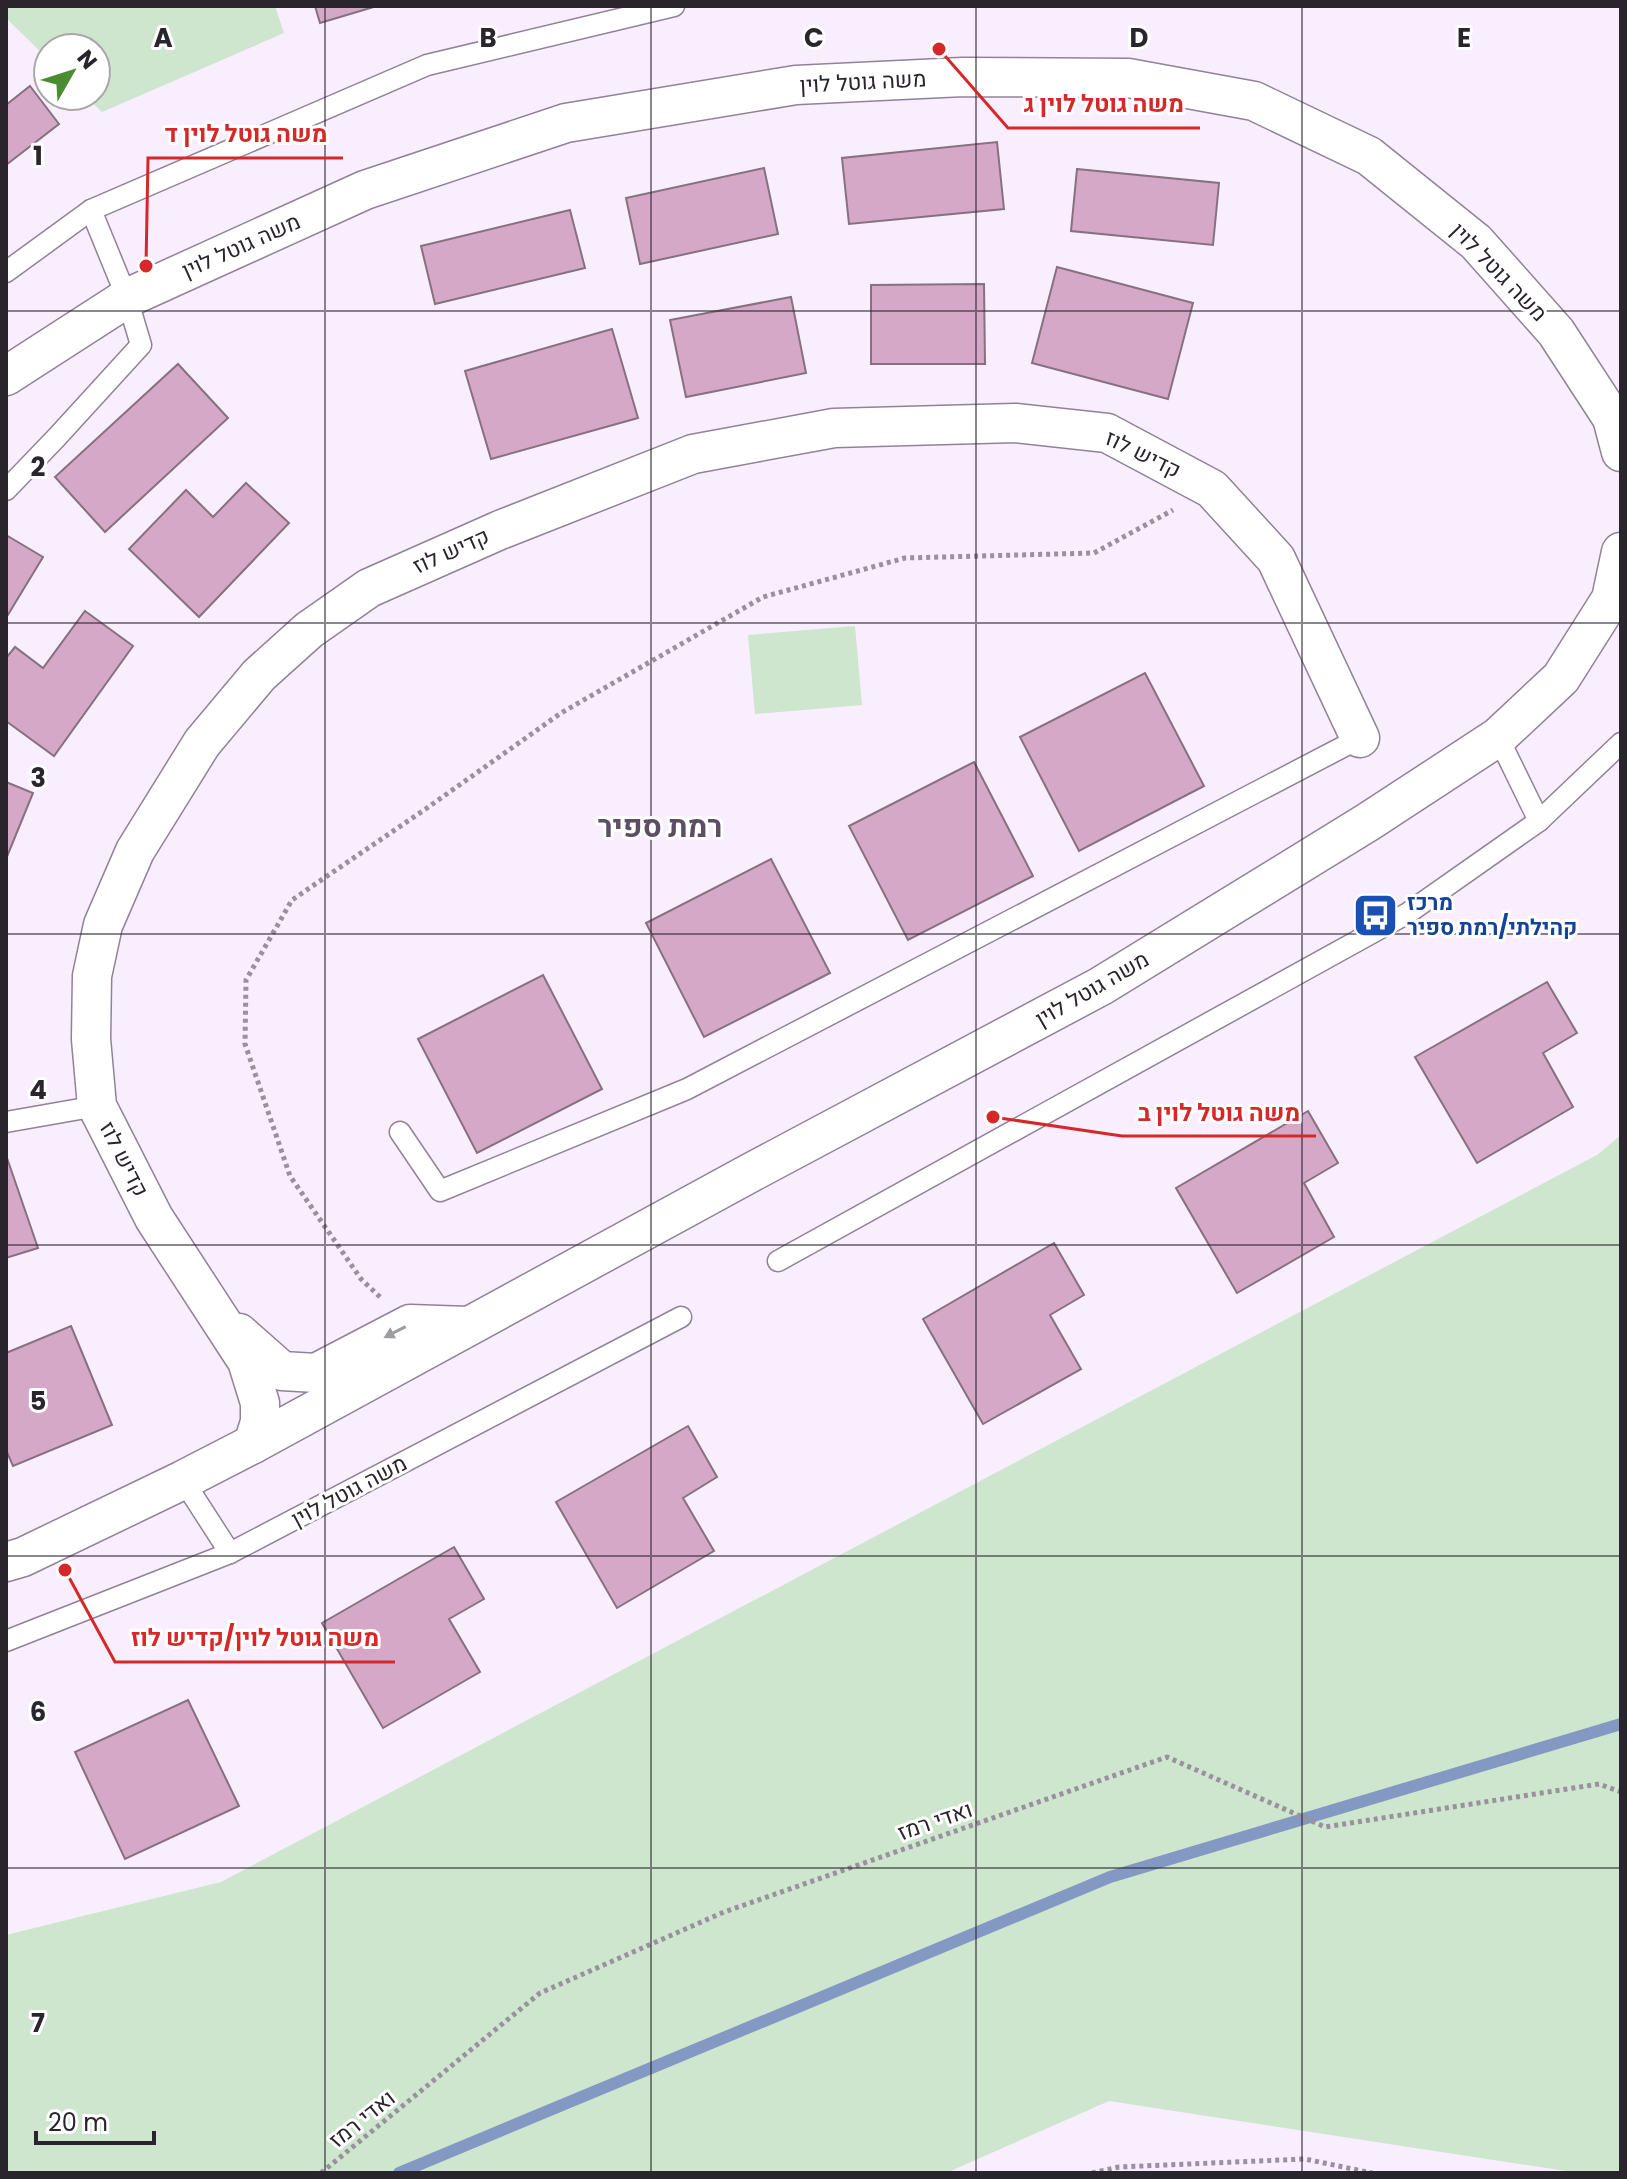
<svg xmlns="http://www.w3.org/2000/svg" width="1627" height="2179" font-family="Poppins,Heebo,sans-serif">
<rect width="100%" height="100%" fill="#f8eefd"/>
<g fill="#cde6cd">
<path d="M6,6H275L284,33L102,112L85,96H96V48H48V59L6,18Z"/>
<path d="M855,626L862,705L755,714L748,635Z"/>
<path d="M1621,1135V2173H1579L1109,2101L946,2173H6V1935L221,1882L1597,1155Z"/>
</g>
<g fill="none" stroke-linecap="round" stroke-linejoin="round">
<path stroke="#8399c4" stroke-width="12" d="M399,2173L1110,1877L1621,1724"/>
</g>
<g fill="#d6a8c8" stroke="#87707f" stroke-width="2">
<path d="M315,6H377L320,23Z"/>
<path d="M30,86L59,124L6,165V105Z"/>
<path d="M997,142L1004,209L849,224L842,158Z"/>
<path d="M764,168L778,234L640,264L626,198Z"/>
<path d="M1077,169L1219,183L1213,245L1071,231Z"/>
<path d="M570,210L585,268L435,304L421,246Z"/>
<path d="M1057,267L1193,303L1168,399L1032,363Z"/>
<path d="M984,284L985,364H871V285Z"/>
<path d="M791,297L806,373L686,397L670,320Z"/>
<path d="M612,329L638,418L491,459L465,371Z"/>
<path d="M178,364L228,418L105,532L55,477Z"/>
<path d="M246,483L289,523L199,617L129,549L186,490L213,517Z"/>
<path d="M6,535L43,557L6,618Z"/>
<path d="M85,611L133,646L54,756L6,721V658L15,647L43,668Z"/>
<path d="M1145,673L1204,786L1079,851L1020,737Z"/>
<path d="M974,762L1033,876L908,940L849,826Z"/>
<path d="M6,782L33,793L6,859Z"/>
<path d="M771,859L830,973L704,1037L646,923Z"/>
<path d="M543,975L602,1089L477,1153L418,1039Z"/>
<path d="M1547,982L1577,1033L1543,1053L1573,1107L1477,1163L1415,1057Z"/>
<path d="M1308,1111L1338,1163L1304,1183L1334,1237L1237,1293L1176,1188Z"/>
<path d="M6,1155L38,1248L6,1258Z"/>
<path d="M1054,1243L1084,1295L1050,1315L1081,1369L983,1424L923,1319Z"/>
<path d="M71,1326L112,1425L13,1466L6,1450V1353Z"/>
<path d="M688,1426L717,1477L683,1498L714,1551L617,1608L556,1502Z"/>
<path d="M454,1547L484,1599L449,1619L480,1672L383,1728L322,1623Z"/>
<path d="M188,1700L239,1806L125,1859L75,1752Z"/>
</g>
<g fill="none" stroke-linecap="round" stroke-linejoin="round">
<defs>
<g id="service">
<path d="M6,272L91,210L427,65L674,6"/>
<path d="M6,490L57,437L141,345L127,298L91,210"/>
<path d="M1498,737L1539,821"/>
<path d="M6,1122L97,1106"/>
<path d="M400,1132L440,1191L687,1089L1360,738"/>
<path d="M778,1261L1408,913L1539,821L1621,743"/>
<path d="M183,1480L230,1553"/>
<path d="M6,1641L230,1553L681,1317"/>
</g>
<g id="minor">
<path d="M6,376L127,298L365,190L566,123L796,85L963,77L1128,78L1254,101L1369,156L1476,242L1556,332L1612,418L1621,452"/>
<path d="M239,1333L282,1371L316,1373L410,1324L468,1326"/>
<path d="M253,1444L260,1422V1403L247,1361L154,1218L97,1106L91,1039L92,976L103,925L135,851L202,743L259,675L309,630L369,588L500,530L693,454L834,428L1015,423L1107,433L1212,489L1276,559L1360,738"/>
<path d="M6,1562L23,1557L183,1480L253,1444L750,1173L1101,986L1368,822L1498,737L1561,678L1611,599L1621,552"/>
</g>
</defs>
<use href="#service" stroke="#928298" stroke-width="23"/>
<use href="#minor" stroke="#928298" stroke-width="41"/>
<g stroke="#99919d" stroke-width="5" stroke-dasharray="4 4" stroke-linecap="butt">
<path d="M380,1297L361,1279L290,1176L245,1044L246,980L292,900L427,808L561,713L763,597L905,558L1094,553L1173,510"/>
<path d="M321,2173L540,1993L724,1912L1167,1757L1325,1827L1599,1784L1621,1792"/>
<path d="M1092,2173L1119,2167L1305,2159L1372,2173"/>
</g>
<use href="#service" stroke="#fff" stroke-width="20"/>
<use href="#minor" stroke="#fff" stroke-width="38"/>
</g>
<defs><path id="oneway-solid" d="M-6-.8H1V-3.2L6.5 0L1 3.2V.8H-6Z" transform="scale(2)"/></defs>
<use fill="#9f9ca0" href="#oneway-solid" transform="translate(395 1332) rotate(153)"/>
<path fill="none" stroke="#2a242d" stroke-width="2" stroke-opacity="0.55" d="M325,6V2173M651,6V2173M976,6V2173M1302,6V2173M6,311H1621M6,623H1621M6,934H1621M6,1245H1621M6,1556H1621M6,1868H1621"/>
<defs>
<symbol id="bus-square" viewBox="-11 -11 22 22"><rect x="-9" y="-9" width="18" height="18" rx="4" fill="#1a4fb4" stroke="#fff"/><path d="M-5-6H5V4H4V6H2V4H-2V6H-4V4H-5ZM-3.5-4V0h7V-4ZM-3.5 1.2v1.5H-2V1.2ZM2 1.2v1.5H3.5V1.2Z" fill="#fff"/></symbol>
</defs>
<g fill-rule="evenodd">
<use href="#bus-square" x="1350" y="890" width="51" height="51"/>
</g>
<g text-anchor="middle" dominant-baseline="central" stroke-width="6" stroke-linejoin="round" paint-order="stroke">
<g font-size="22" fill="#2a242d" stroke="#fff">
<text transform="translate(863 82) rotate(-3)">משה גוטל לוין</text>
<text transform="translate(241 246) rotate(-24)">משה גוטל לוין</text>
<text transform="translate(1499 272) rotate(46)">משה גוטל לוין</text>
<text transform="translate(1143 454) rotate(26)">קדיש לוז</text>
<text transform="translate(451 551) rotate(-24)">קדיש לוז</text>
<text transform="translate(1092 989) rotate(-30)">משה גוטל לוין</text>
<text transform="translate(124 1159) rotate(63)">קדיש לוז</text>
<text transform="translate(349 1491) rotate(-28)">משה גוטל לוין</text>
<text transform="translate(935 1821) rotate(-19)">ואדי רמז</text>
<text transform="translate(362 2119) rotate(-39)">ואדי רמז</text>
</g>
<g font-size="22" font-weight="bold" fill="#164399" stroke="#fff" text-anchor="start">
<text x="1407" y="902">מרכז<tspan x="1407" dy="25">קהילתי/רמת ספיר</tspan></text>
</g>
<g font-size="30" font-weight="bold" fill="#5d4f63" stroke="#fff">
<text x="660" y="826">רמת ספיר</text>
</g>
</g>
<g font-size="26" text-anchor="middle" font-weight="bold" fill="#2a242d" stroke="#fff" stroke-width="6" stroke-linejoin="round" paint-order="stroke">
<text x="163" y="47">A</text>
<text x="488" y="47">B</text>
<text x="814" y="47">C</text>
<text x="1139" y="47">D</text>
<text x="1464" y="47">E</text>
<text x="38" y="165">1</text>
<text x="38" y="476">2</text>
<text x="38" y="787">3</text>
<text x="38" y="1099">4</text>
<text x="38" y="1410">5</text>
<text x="38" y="1721">6</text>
<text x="38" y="2032">7</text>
</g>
<path fill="none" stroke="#d62828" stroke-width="3" d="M939 49L1008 128H1200M146 266L148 158H343M993 1117L1122 1136H1316M65 1570L115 1662H395"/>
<g fill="#d62828" stroke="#fff" stroke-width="3">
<circle cx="939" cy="49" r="8"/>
<circle cx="146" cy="266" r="8"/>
<circle cx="993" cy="1117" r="8"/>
<circle cx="65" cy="1570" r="8"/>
</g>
<g font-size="24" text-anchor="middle" font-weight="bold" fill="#d62828" stroke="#fff" stroke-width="6" stroke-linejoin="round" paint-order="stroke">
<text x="1104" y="112">משה גוטל לוין ג</text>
<text x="246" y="142">משה גוטל לוין ד</text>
<text x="1219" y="1121">משה גוטל לוין ב</text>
<text x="255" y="1646">משה גוטל לוין/קדיש לוז</text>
</g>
<rect width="1627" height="2179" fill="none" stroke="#2a242d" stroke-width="16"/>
<g transform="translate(72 72) rotate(51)"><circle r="38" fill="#ffffff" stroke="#aaa7ab" stroke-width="2"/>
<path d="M0-6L14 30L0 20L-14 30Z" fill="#4a8c2f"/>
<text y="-12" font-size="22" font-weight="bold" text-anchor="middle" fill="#2a242d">N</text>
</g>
<path d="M36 2131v12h118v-12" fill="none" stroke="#2a242d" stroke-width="4"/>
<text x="48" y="2131" font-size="24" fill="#2a242d" stroke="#ffffff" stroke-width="6" paint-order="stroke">20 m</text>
</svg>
